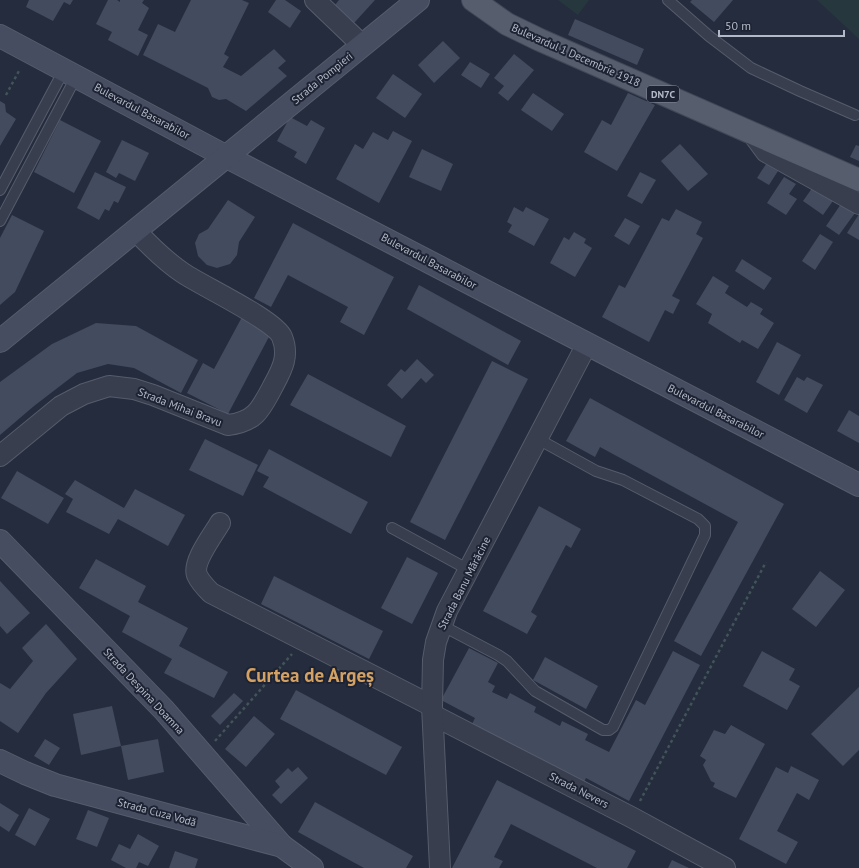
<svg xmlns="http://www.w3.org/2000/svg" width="859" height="868" font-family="'PT Sans',sans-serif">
<rect width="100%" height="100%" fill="#242c3d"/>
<g fill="#26383e">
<path d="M558,0H589L578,15Z"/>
<path d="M817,0H859V39Z"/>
</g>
<g fill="#434b5f">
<path d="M29,0H73L70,5L64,2L53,21L26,7Z"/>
<path d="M108,0H117L120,2V0H144L142,3L149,8L138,30L148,35L138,56L108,40L112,32L96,24Z"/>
<path d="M191,0H242L249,3L224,54L229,57L223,67L241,76L274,49L286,61L278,68L287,76L246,111L226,99L219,100L212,97L208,88L143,55L158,24L175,32Z"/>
<path d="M276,0H285L301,11L290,28L268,12Z"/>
<path d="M339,0H375L354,23L335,5Z"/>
<path d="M692,0H733L714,22L690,2Z"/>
<path d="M575,19L644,49L637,65L568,35Z"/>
<path d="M443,41L460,58L434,83L418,65Z"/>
<path d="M514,54L534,70L508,101L498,93L504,86L494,78Z"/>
<path d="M470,62L490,74L481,88L461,75Z"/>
<path d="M393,74L422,94L405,118L376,98Z"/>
<path d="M533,93L564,114L552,131L521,110Z"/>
<path d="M628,93L655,105L617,171L584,152L602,120L611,125Z"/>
<path d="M0,101L5,104L6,112L16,119L0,146Z"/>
<path d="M290,117L307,126L311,120L325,128L306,164L294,157L297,152L277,141Z"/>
<path d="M60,120L101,141L74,193L34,172Z"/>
<path d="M393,131L412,141L379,203L336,179L355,144L363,149L373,132L388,140Z"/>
<path d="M122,140L149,153L135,181L119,173L116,178L106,172Z"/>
<path d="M680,144L708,174L688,191L661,161Z"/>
<path d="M856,145L859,146V161L850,157Z"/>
<path d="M422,149L453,164L441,191L409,177Z"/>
<path d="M766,164L778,171L769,185L757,178Z"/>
<path d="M95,172L126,187L118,203L114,201L109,211L105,209L99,220L77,208Z"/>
<path d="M640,172L656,180L642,204L627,196Z"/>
<path d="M784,177L796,184L789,194L797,199L786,215L767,203Z"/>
<path d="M815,184L835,198L823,215L803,201Z"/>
<path d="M228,200L255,217L239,242L237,255L230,264L217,268L207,265L198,256L195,243L199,234L208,229Z"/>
<path d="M841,204L855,213L839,235L826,226Z"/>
<path d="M514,207L523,212L526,207L549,219L534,246L508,232L512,225L507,222Z"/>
<path d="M676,209L702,222L696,234L703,238L672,296L680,300L673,314L665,310L649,342L602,317L619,285L625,288L662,218L669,221Z"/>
<path d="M859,214V240L847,233Z"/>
<path d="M12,215L44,231L15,292L0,305V238Z"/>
<path d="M625,218L640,226L629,245L614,236Z"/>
<path d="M293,223L394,277L364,335L340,322L348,307L288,275L271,307L254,298Z"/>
<path d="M574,232L586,239L584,243L592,248L575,277L550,263L564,237L569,240Z"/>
<path d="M820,234L833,242L815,270L802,261Z"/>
<path d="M742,259L772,278L764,290L735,271Z"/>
<path d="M713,276L729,286L725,293L747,307L751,302L763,309L760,314L774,323L758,349L742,340L740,343L708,323L712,314L696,304Z"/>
<path d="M419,285L521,341L508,365L407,309Z"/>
<path d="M242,317L271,333L228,414L187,393L203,363L214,369Z"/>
<path d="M96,323L136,326L198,360L181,393L134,368L108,364L77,373L34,406L0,435V382L52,344Z"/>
<path d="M777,342L801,355L779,395L756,382Z"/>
<path d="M417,359L434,375L426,383L421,378L402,399L387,385L401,369L405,372Z"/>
<path d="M492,361L528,379L445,540L410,522Z"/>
<path d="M308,374L406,426L391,457L290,405Z"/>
<path d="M797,377L804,381L807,377L823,385L807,413L784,400Z"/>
<path d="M590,398L784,504L701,656L674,641L738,522L600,447L595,457L566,441Z"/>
<path d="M849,410L859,416V443L837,431Z"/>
<path d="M205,439L258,465L243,496L189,470Z"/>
<path d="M269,449L368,502L351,534L263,487L269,477L257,471Z"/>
<path d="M17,471L64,498L48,524L1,498Z"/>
<path d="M75,480L124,508L135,489L185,515L168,546L118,519L109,534L66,512L73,499L65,494Z"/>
<path d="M539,506L581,529L571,548L566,545L531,612L537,616L527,634L483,611Z"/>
<path d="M407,557L438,573L412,624L381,608Z"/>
<path d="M96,559L146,586L138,602L188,628L179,646L228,672L214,698L164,673L172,659L122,632L130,616L79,588Z"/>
<path d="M820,571L845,590L816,627L792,609Z"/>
<path d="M274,576L383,631L369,659L261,604Z"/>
<path d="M0,581L30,613L7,634L0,626Z"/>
<path d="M46,624L77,659L46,693L18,733L0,721V683L10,689L33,661L22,648Z"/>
<path d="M469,648L498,663L488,682L495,686L492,692L507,699L510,693L536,707L534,712L560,726L562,721L588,734L585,740L609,752L636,700L645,705L673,651L700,665L629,801L586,778L582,786L470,728L475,718L441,700Z"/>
<path d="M762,651L795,669L789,680L800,686L787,710L743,686Z"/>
<path d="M545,657L598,686L586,709L533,680Z"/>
<path d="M859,687V750L843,766L811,734Z"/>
<path d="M296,690L402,747L386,775L280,719Z"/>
<path d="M234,693L243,701L220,725L211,716Z"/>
<path d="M112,706L121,746L81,755L73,714Z"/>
<path d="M254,716L275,734L246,767L225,749Z"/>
<path d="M731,725L765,744L736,798L713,787L715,783L711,781L703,765L706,760L700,756L714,730L725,734Z"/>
<path d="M45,739L60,748L49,765L34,756Z"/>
<path d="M158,739L164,772L128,780L121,746Z"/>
<path d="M791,766L819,780L809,800L797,793L777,831L798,842L786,864L739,839L776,767L788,773Z"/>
<path d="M298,767L308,778L281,804L272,795L280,787L275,781L288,768L292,772Z"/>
<path d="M497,780L636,851L627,868H597L511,824L494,857L503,861L499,868H452Z"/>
<path d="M315,802L413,856L406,868H364L298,832Z"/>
<path d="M0,803L19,815L9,832L0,826Z"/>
<path d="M29,808L50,819L35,846L15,835Z"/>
<path d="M88,810L109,818L97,847L76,839Z"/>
<path d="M138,834L159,846L148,866L139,862L136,868H126L111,860L119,844L130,849Z"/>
<path d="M175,851L198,859L195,868H169Z"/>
<path d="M672,860L689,868H668Z"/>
</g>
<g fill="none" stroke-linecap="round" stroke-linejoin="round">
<defs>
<g id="lane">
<path d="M668,0L709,36L751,68L800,91L855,115"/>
<path d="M0,190L64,70"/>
<path d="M0,221L76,77"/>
<path d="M392,528L469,570"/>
<path d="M441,625L498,655L507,661L535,691L603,730H609L613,727L705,535V526L698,519L623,480L596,471L538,439"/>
</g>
<g id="street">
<path d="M315,0L362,45"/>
<path d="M752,133L766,152L859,204"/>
<path d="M0,456L61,406L84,394L109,386L134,389L153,395L228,425C254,422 260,411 272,388C281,371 290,357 282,337C275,320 202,286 183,273C165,261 150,246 135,230"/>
<path d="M220,523C213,535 192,562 197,575C200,582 206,588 211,593L432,706"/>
<path d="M433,715L631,817L725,868"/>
<path d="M440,868L432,706L433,660L436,642L447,611L587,344"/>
</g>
<g id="secondary">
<path d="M0,36L225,156L859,485"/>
<path d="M0,341L418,0"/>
<path d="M0,541L164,710L282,846"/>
<path d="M0,761L25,773L55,785L282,846L312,868"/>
</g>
<path id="primary" d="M473,0L507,24L540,40L859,180"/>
</defs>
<use href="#lane" stroke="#565c6b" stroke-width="12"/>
<use href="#street" stroke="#565c6b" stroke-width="22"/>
<use href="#secondary" stroke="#565c6b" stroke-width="24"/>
<use href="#primary" stroke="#414756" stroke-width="24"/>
<g stroke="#415458" stroke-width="2.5" stroke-dasharray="3 3" stroke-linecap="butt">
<path d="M6,95L20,69"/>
<path d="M215,741L292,654"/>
<path d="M640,801L766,562"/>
</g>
<use href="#lane" stroke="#383e4d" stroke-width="10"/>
<use href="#street" stroke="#383e4d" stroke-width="20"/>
<use href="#secondary" stroke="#464d60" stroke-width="22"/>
<use href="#primary" stroke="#565d6d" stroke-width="22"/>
</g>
<g text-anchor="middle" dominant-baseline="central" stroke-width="4" stroke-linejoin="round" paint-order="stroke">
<rect fill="#1d2332" stroke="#878c9b" stroke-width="1" x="647" y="86" width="32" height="16" rx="3"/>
<g font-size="10" font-weight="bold" fill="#b4b9c8">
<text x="663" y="94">DN7C</text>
</g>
<g font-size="11" fill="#b4b9c8" stroke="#1d2332">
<text transform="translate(576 55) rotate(24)">Bulevardul 1 Decembrie 1918</text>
<text transform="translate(322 78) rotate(-39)">Strada Pompieri</text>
<text transform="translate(142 111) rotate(28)">Bulevardul Basarabilor</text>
<text transform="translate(429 261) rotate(28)">Bulevardul Basarabilor</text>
<text transform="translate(180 407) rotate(21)">Strada Mihai Bravu</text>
<text transform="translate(716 411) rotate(27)">Bulevardul Basarabilor</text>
<text transform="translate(464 583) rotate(-63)">Strada Banu Mărăcine</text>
<text transform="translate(144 691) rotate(47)">Strada Despina Doamna</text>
<text transform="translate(579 790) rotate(27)">Strada Nevers</text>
<text transform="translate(157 812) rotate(15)">Strada Cuza Vodă</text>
</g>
<g font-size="19" font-weight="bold" fill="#d3a164" stroke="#1d2332">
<text x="310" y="675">Curtea de Argeș</text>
</g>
</g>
<path d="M719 30v6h125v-6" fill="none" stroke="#b4b9c8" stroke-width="2"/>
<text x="725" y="30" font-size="12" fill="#b4b9c8" stroke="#1d2332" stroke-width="3" paint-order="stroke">50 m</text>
</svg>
